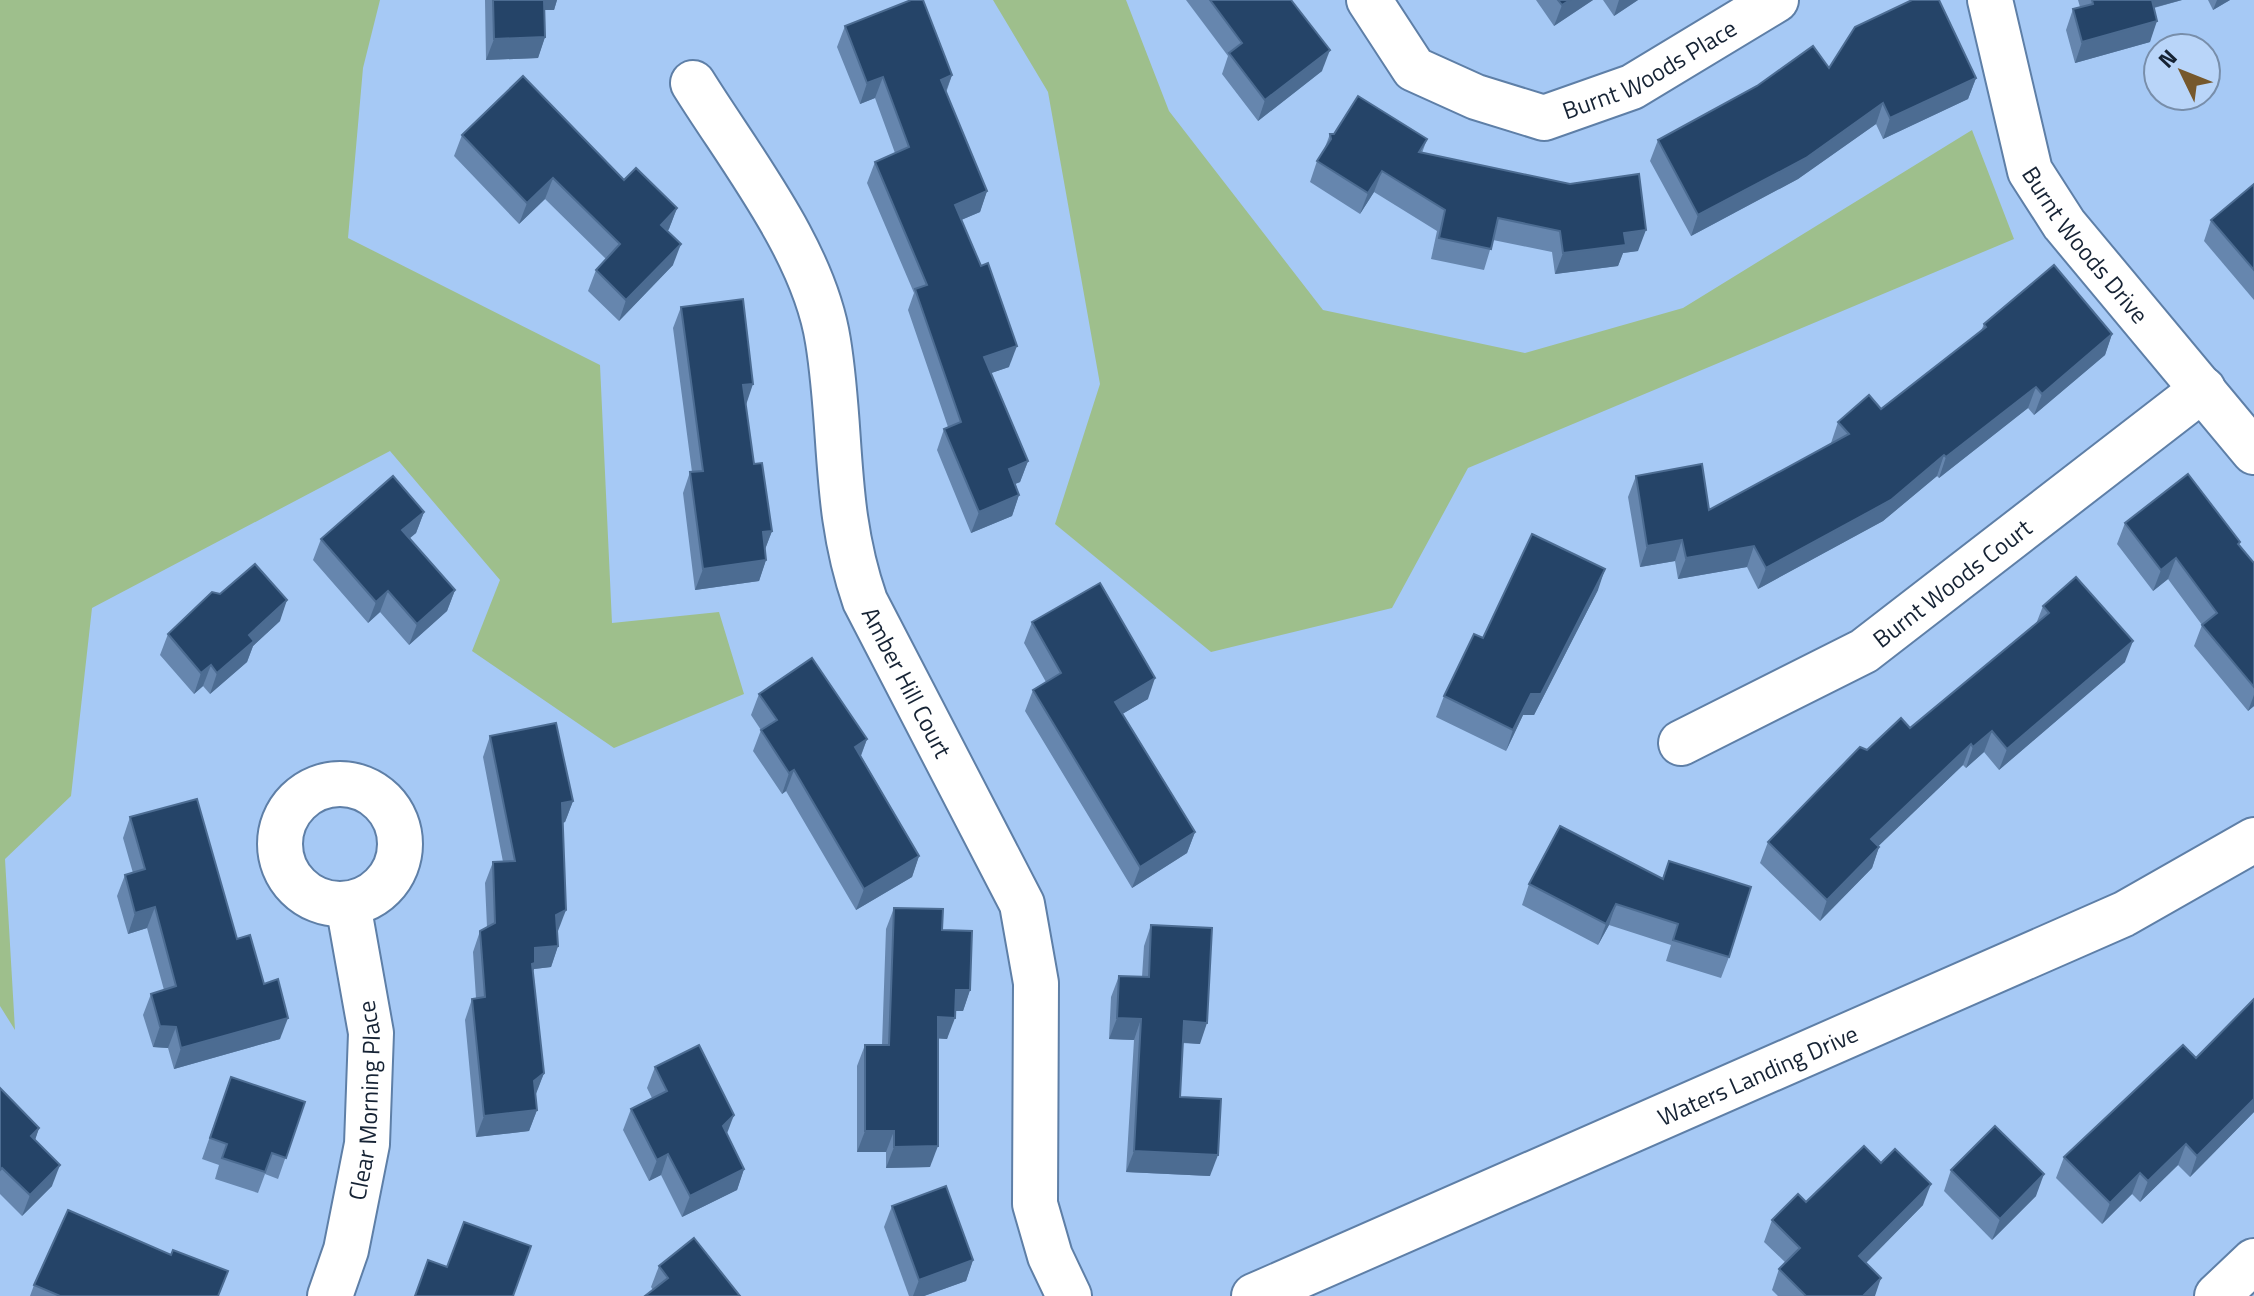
<svg xmlns="http://www.w3.org/2000/svg" width="2254" height="1296" font-family="'Titillium Web',sans-serif">
<rect width="100%" height="100%" fill="#a6c9f5"/>
<g fill="#9ebf8c">
<path d="M0,0H380L363,68L348,238L600,365L612,623L719,612L744,694L614,748L472,651L500,580L390,451L92,608L71,796L5,859L15,1030L0,1006Z"/>
<path d="M993,0H1126L1169,111L1323,310L1525,353L1683,308L1972,130L2014,239L1468,468L1392,608L1211,652L1055,524L1100,384L1048,92Z"/>
</g>
<g fill="none" stroke-linecap="round" stroke-linejoin="round">
<defs>
<g id="minor">
<path id="s1" d="M1369,0L1414,69L1476,97L1544,118L1632,87L1776,0"/>
<path id="s2" d="M1990,0L2030,171L2064,224L2254,452"/>
<path id="s3" d="M693,83C741,160 814,251 828,341C843,433 833,509 865,601L1022,904L1036,983L1035,1204L1050,1256L1069,1296"/>
<path id="s4" d="M1681,743L1864,651L2203,389"/>
<circle cx="340" cy="844" r="60"/>
<path id="s5" d="M330,1296L346,1250L367,1144L371,1033L348,904"/>
<path id="s6" d="M1254,1296L2124,914L2254,840"/>
<path d="M2217,1296L2254,1261"/>
</g>
</defs>
<use href="#minor" stroke="#5e7fa7" stroke-width="48"/>
<use href="#minor" stroke="#fff" stroke-width="44"/>
</g>
<g fill="#6686ae">
<path d="M485,0H557L554,10H544L545,37L538,58L486,60Z"/>
<path d="M1186,0H1291L1322,71L1258,121L1222,74L1228,56Z"/>
<path d="M1536,0H1593L1554,26Z"/>
<path d="M1603,0H1638L1614,16Z"/>
<path d="M2078,0H2182L2154,8L2150,42L2075,63L2066,30L2073,9L2080,7Z"/>
<path d="M2208,0H2230L2213,10Z"/>
<path d="M845,26L952,75L946,93L987,191L980,212L961,220L1009,367L991,373L1028,461L1020,482L1015,484L1019,495L1012,516L971,533L937,450L944,429L948,427L908,310L914,293L867,183L875,162L895,153L875,98L860,104L837,47Z"/>
<path d="M1829,68L1976,78L1968,99L1883,139L1876,124L1798,179L1691,236L1650,161L1658,140Z"/>
<path d="M1330,134L1427,139L1422,153L1638,251L1623,253L1618,266L1555,274L1552,252L1493,240L1484,270L1431,259L1437,231L1374,192L1360,214L1310,182L1317,161L1324,150Z"/>
<path d="M462,135L624,180L677,208L668,231L673,265L619,321L588,291L596,270L606,259L545,199L519,224L454,156Z"/>
<path d="M2254,184V300L2204,241L2211,220Z"/>
<path d="M681,307L745,405L754,464L772,531L765,549L766,560L759,581L695,590L683,493L690,472H692L673,328Z"/>
<path d="M1984,324L2112,334L2105,355L2034,415L2028,408L1939,478L1937,476L1883,521L1758,589L1747,567L1678,579L1675,561L1640,567L1628,497L1636,476L1709,510L1831,444V443L1838,422L1881,409L1981,331Z"/>
<path d="M424,512L416,533L409,538L455,590L447,611L409,645L380,612L368,623L313,560L321,539Z"/>
<path d="M2125,523L2240,542L2239,545L2254,563V706L2248,711L2194,646L2202,625L2168,579L2153,591L2117,544Z"/>
<path d="M1598,590L1534,715H1523L1506,751L1436,717L1444,696L1483,638Z"/>
<path d="M2043,606L2125,662L1999,770L1984,752L1966,768L1963,765L1878,846L1879,847L1872,868L1820,921L1760,863L1768,842L1867,750L1910,728L2036,624Z"/>
<path d="M280,621L253,646L247,662L210,694L203,686L194,694L160,655L168,634Z"/>
<path d="M1032,622L1148,699L1122,714L1195,832L1187,853L1132,888L1025,711L1033,690L1046,682L1024,643Z"/>
<path d="M759,694L867,739L861,756L919,856L912,877L856,910L786,791L782,794L753,751L761,730L751,715Z"/>
<path d="M490,736L573,801L565,822L563,823L557,932L558,946L551,967L534,969L533,970L544,1073L535,1095L537,1110L529,1131L476,1137L465,1020L472,999L476,998L473,952L480,931L487,927L485,883L493,862H503L483,757Z"/>
<path d="M130,817L237,939L264,984L280,1039L174,1069L168,1048L153,1047L143,1015L151,994L164,990L147,928L128,934L117,896L125,875L133,873L123,838Z"/>
<path d="M1669,861L1729,957L1721,978L1666,961L1671,945L1609,925L1598,945L1522,905L1529,884L1662,879Z"/>
<path d="M894,908L942,930L970,990L963,1011H955L947,1039L938,1038L930,1167L886,1168V1152H857V1066L865,1045H882L886,929Z"/>
<path d="M1151,925L1200,1044L1182,1043L1180,1097L1210,1176L1126,1172L1134,1040L1109,1039L1111,997L1119,976L1142,977L1144,946Z"/>
<path d="M2196,1058L2254,1112L2190,1177L2178,1165L2140,1202L2132,1194L2102,1224L2056,1178L2064,1157Z"/>
<path d="M655,1067L727,1134L744,1169L737,1190L682,1217L661,1175L649,1181L623,1130L631,1109L652,1098L647,1088Z"/>
<path d="M231,1077L305,1102L278,1179L265,1174L258,1193L215,1179L219,1165L202,1159Z"/>
<path d="M0,1088L39,1128L35,1140L52,1186L22,1216L0,1194Z"/>
<path d="M1951,1170L2036,1196L1992,1240L1944,1191Z"/>
<path d="M1806,1202L1923,1205L1866,1263L1875,1296H1778L1772,1290L1779,1269L1786,1263L1764,1242L1772,1220Z"/>
<path d="M892,1206L973,1260L966,1281L924,1296H909L884,1227Z"/>
<path d="M659,1266L740,1296L653,1290L651,1287Z"/>
<path d="M34,1285L219,1296H30Z"/>
</g>
<g fill="#4c6c92">
<path d="M540,0H557L554,10H536Z"/>
<path d="M1570,0H1593L1554,26L1562,5Z"/>
<path d="M1619,0H1638L1614,16Z"/>
<path d="M2145,0H2182L2141,11Z"/>
<path d="M2217,0H2230L2213,10Z"/>
<path d="M2157,21L2150,42L2075,63L2082,42Z"/>
<path d="M545,37L538,58L486,60L494,39Z"/>
<path d="M1330,50L1322,71L1258,121L1265,100Z"/>
<path d="M952,75L944,96L941,80Z"/>
<path d="M883,77L875,98L860,104L867,83Z"/>
<path d="M1976,78L1968,99L1883,139L1890,118Z"/>
<path d="M1883,103L1876,124L1798,179L1691,236L1698,215Z"/>
<path d="M1382,171L1374,192L1360,214L1368,193Z"/>
<path d="M553,178L545,199L519,224L527,203Z"/>
<path d="M987,191L980,212L947,226L955,205Z"/>
<path d="M677,208L669,229L654,246L661,225Z"/>
<path d="M1646,230L1638,251L1623,253L1618,266L1555,274L1563,253L1624,233Z"/>
<path d="M681,244L673,265L619,321L626,300Z"/>
<path d="M2112,334L2105,355L2034,415L2042,394Z"/>
<path d="M1017,346L1009,367L977,378L984,357Z"/>
<path d="M753,384L746,405L743,385Z"/>
<path d="M2036,387L2028,408L1939,478L1946,457Z"/>
<path d="M1944,455L1937,476L1883,521L1758,589L1766,568Z"/>
<path d="M1028,461L1020,482L1001,490L1009,469Z"/>
<path d="M1019,495L1012,516L971,533L979,512Z"/>
<path d="M424,512L416,533L395,551L402,530Z"/>
<path d="M772,531L764,552L763,532Z"/>
<path d="M1682,540L1675,561L1640,567L1647,546Z"/>
<path d="M1754,546L1747,567L1678,579L1686,558Z"/>
<path d="M2176,558L2168,579L2153,591L2161,570Z"/>
<path d="M766,560L759,581L695,590L703,569Z"/>
<path d="M1605,569L1598,590L1534,715H1523L1506,751L1513,730L1531,694Z"/>
<path d="M455,590L447,611L409,645L417,624Z"/>
<path d="M388,591L380,612L368,623L376,602Z"/>
<path d="M287,600L280,621L253,646L247,662L210,694L217,673L249,635Z"/>
<path d="M2133,641L2125,662L1999,770L2007,749Z"/>
<path d="M211,665L203,686L194,694L201,673Z"/>
<path d="M1155,678L1148,699L1107,723L1115,702Z"/>
<path d="M2254,695V706L2248,711Z"/>
<path d="M1992,731L1984,752L1966,768L1973,747Z"/>
<path d="M867,739L859,760L855,747Z"/>
<path d="M1971,744L1963,765L1864,860L1871,839Z"/>
<path d="M794,770L786,791L782,794L789,773Z"/>
<path d="M573,801L565,822L555,824L562,803Z"/>
<path d="M1195,832L1187,853L1132,888L1140,867Z"/>
<path d="M1879,847L1872,868L1820,921L1827,900Z"/>
<path d="M919,856L912,877L856,910L864,889Z"/>
<path d="M1616,904L1609,925L1598,945L1606,924Z"/>
<path d="M155,907L147,928L128,934L135,913Z"/>
<path d="M566,910L558,931L549,936L556,915Z"/>
<path d="M558,946L551,967L534,969L528,984L535,948Z"/>
<path d="M956,990H970L963,1011H948Z"/>
<path d="M938,1017L955,1018L947,1039L930,1038Z"/>
<path d="M288,1018L280,1039L174,1069L181,1048Z"/>
<path d="M1117,1018L1141,1019L1134,1040L1109,1039Z"/>
<path d="M1184,1021L1207,1023L1200,1044L1176,1042Z"/>
<path d="M160,1026L176,1027L168,1048L153,1047Z"/>
<path d="M544,1073L536,1094L526,1102L534,1081Z"/>
<path d="M2254,1099V1112L2190,1177L2197,1156Z"/>
<path d="M537,1110L529,1131L476,1137L484,1116Z"/>
<path d="M734,1115L726,1136L723,1126Z"/>
<path d="M39,1128L32,1149L31,1136Z"/>
<path d="M865,1131H894L886,1152H857Z"/>
<path d="M2186,1144L2178,1165L2140,1202L2148,1181Z"/>
<path d="M938,1146L930,1167L886,1168L894,1147Z"/>
<path d="M1134,1151L1218,1155L1210,1176L1126,1172Z"/>
<path d="M668,1154L661,1175L649,1181L657,1160Z"/>
<path d="M60,1165L52,1186L22,1216L30,1195Z"/>
<path d="M744,1169L737,1190L682,1217L690,1196Z"/>
<path d="M2140,1173L2132,1194L2102,1224L2110,1203Z"/>
<path d="M2044,1174L2036,1196L1992,1240L2000,1219Z"/>
<path d="M1931,1184L1923,1205L1852,1277L1859,1256Z"/>
<path d="M973,1260L966,1281L924,1296H913L919,1280Z"/>
<path d="M1881,1278L1875,1296H1863Z"/>
</g>
<g fill="#254468" stroke="#4c6c92" stroke-width="2">
<path d="M493,0H544L545,37L494,39Z"/>
<path d="M911,0H923L952,75L941,80L987,191L955,205L981,266L988,263L1017,346L984,357L1028,461L1009,469L1019,495L979,512L944,429L961,422L915,289L927,285L875,162L909,147L883,77L867,83L845,26Z"/>
<path d="M1210,0H1291L1330,50L1265,100L1229,53L1242,43Z"/>
<path d="M1558,0H1570L1562,5Z"/>
<path d="M1912,0H1939L1976,78L1890,118L1883,103L1806,158L1698,215L1658,140L1757,86L1813,46L1829,68L1855,27Z"/>
<path d="M2092,0H2152L2157,21L2082,42L2073,9L2093,4Z"/>
<path d="M523,76L624,180L636,168L677,208L661,225L681,244L626,300L596,270L620,244L553,178L527,203L462,135Z"/>
<path d="M1358,96L1427,139L1419,152L1570,184L1639,174L1646,230L1624,233L1626,245L1563,253L1560,231L1498,218L1491,249L1439,238L1445,210L1382,171L1368,193L1317,161L1331,139L1330,134H1334Z"/>
<path d="M2254,184V270L2211,220Z"/>
<path d="M2054,265L2112,334L2042,394L2036,387L1946,457L1944,455L1891,500L1766,568L1754,546L1686,558L1682,540L1647,546L1636,476L1702,464L1709,510L1849,434L1838,422L1869,395L1881,409L1986,327L1984,324Z"/>
<path d="M743,299L753,384L743,385L754,464L762,463L772,531L763,532L766,560L703,569L690,472L703,471L681,307Z"/>
<path d="M2188,474L2240,542L2238,544L2254,563V687L2202,625L2217,613L2176,558L2161,570L2125,523Z"/>
<path d="M393,476L424,512L402,530L455,590L417,624L388,591L376,602L321,539Z"/>
<path d="M1532,534L1605,569L1541,694H1531L1513,730L1444,696L1474,634L1483,638Z"/>
<path d="M255,564L287,600L249,635L254,641L217,673L211,665L201,673L168,634L212,592L220,594Z"/>
<path d="M2076,577L2133,641L2007,749L1992,731L1973,747L1971,744L1871,839L1879,847L1827,900L1768,842L1860,747L1867,750L1901,718L1910,728L2049,613L2043,606Z"/>
<path d="M1100,583L1155,678L1115,702L1195,832L1140,867L1033,690L1061,673L1032,622Z"/>
<path d="M812,658L867,739L855,747L919,856L864,889L794,770L789,773L761,730L777,720L759,694Z"/>
<path d="M556,723L573,801L562,803L566,910L556,915L558,946L535,948V963L532,964L544,1073L534,1081L537,1110L484,1116L472,999L485,997L480,931L495,923L493,862L515,861L490,736Z"/>
<path d="M197,799L237,939L250,935L264,984L278,979L288,1018L181,1048L176,1027L160,1026L151,994L176,986L155,907L135,913L125,875L145,869L130,817Z"/>
<path d="M1560,826L1663,879L1669,861L1751,887L1729,957L1673,940L1678,924L1616,904L1606,924L1529,884Z"/>
<path d="M894,908L943,909L942,930L972,931L970,990H956L955,1018L938,1017V1146L894,1147V1131H865V1045H889Z"/>
<path d="M1151,925L1212,928L1207,1023L1184,1021L1180,1097L1221,1099L1218,1155L1134,1151L1141,1019L1117,1018L1119,976L1149,977Z"/>
<path d="M2254,999V1099L2197,1156L2186,1144L2148,1181L2140,1173L2110,1203L2064,1157L2183,1045L2196,1058Z"/>
<path d="M699,1045L734,1115L723,1126L744,1169L690,1196L668,1154L657,1160L631,1109L667,1091L655,1067Z"/>
<path d="M231,1077L305,1102L286,1158L272,1153L265,1172L222,1158L227,1144L210,1138Z"/>
<path d="M0,1088L39,1128L31,1136L60,1165L30,1195L2,1168L0,1170Z"/>
<path d="M1995,1126L2044,1174L2000,1219L1951,1170Z"/>
<path d="M1864,1146L1881,1163L1895,1149L1931,1184L1859,1256L1881,1278L1863,1296H1806L1779,1269L1800,1248L1772,1220L1798,1194L1806,1202Z"/>
<path d="M946,1186L973,1260L919,1280L892,1206Z"/>
<path d="M68,1210L171,1255L173,1250L228,1271L218,1296H60L34,1285Z"/>
<path d="M464,1222L531,1246L513,1296H415L428,1260L447,1267Z"/>
<path d="M694,1238L740,1296H645L668,1278L659,1266Z"/>
</g>
<g text-anchor="middle" dominant-baseline="central" stroke-width="8" stroke-linejoin="round" paint-order="stroke">
<g font-size="24" fill="#162334" stroke="#b9d5f9">
<text stroke="none"><textPath href="#s1" startOffset="338">Burnt Woods Place</textPath></text>
<text stroke="none"><textPath href="#s2" startOffset="268">Burnt Woods Drive</textPath></text>
<text stroke="none"><textPath href="#s4" startOffset="316">Burnt Woods Court</textPath></text>
<text stroke="none"><textPath href="#s3" startOffset="648">Amber Hill Court</textPath></text>
<text stroke="none"><textPath href="#s6" startOffset="550">Waters Landing Drive</textPath></text>
<text stroke="none"><textPath href="#s5" startOffset="200">Clear Morning Place</textPath></text>
</g>
</g>
<g transform="translate(2182 72) rotate(313)"><circle r="38" fill="#b9d5f9" stroke="#788eaa" stroke-width="2"/>
<path d="M0-6L14 30L0 20L-14 30Z" fill="#76582c"/>
<text y="-12" font-size="22" font-weight="bold" text-anchor="middle" fill="#162334">N</text>
</g>
</svg>
